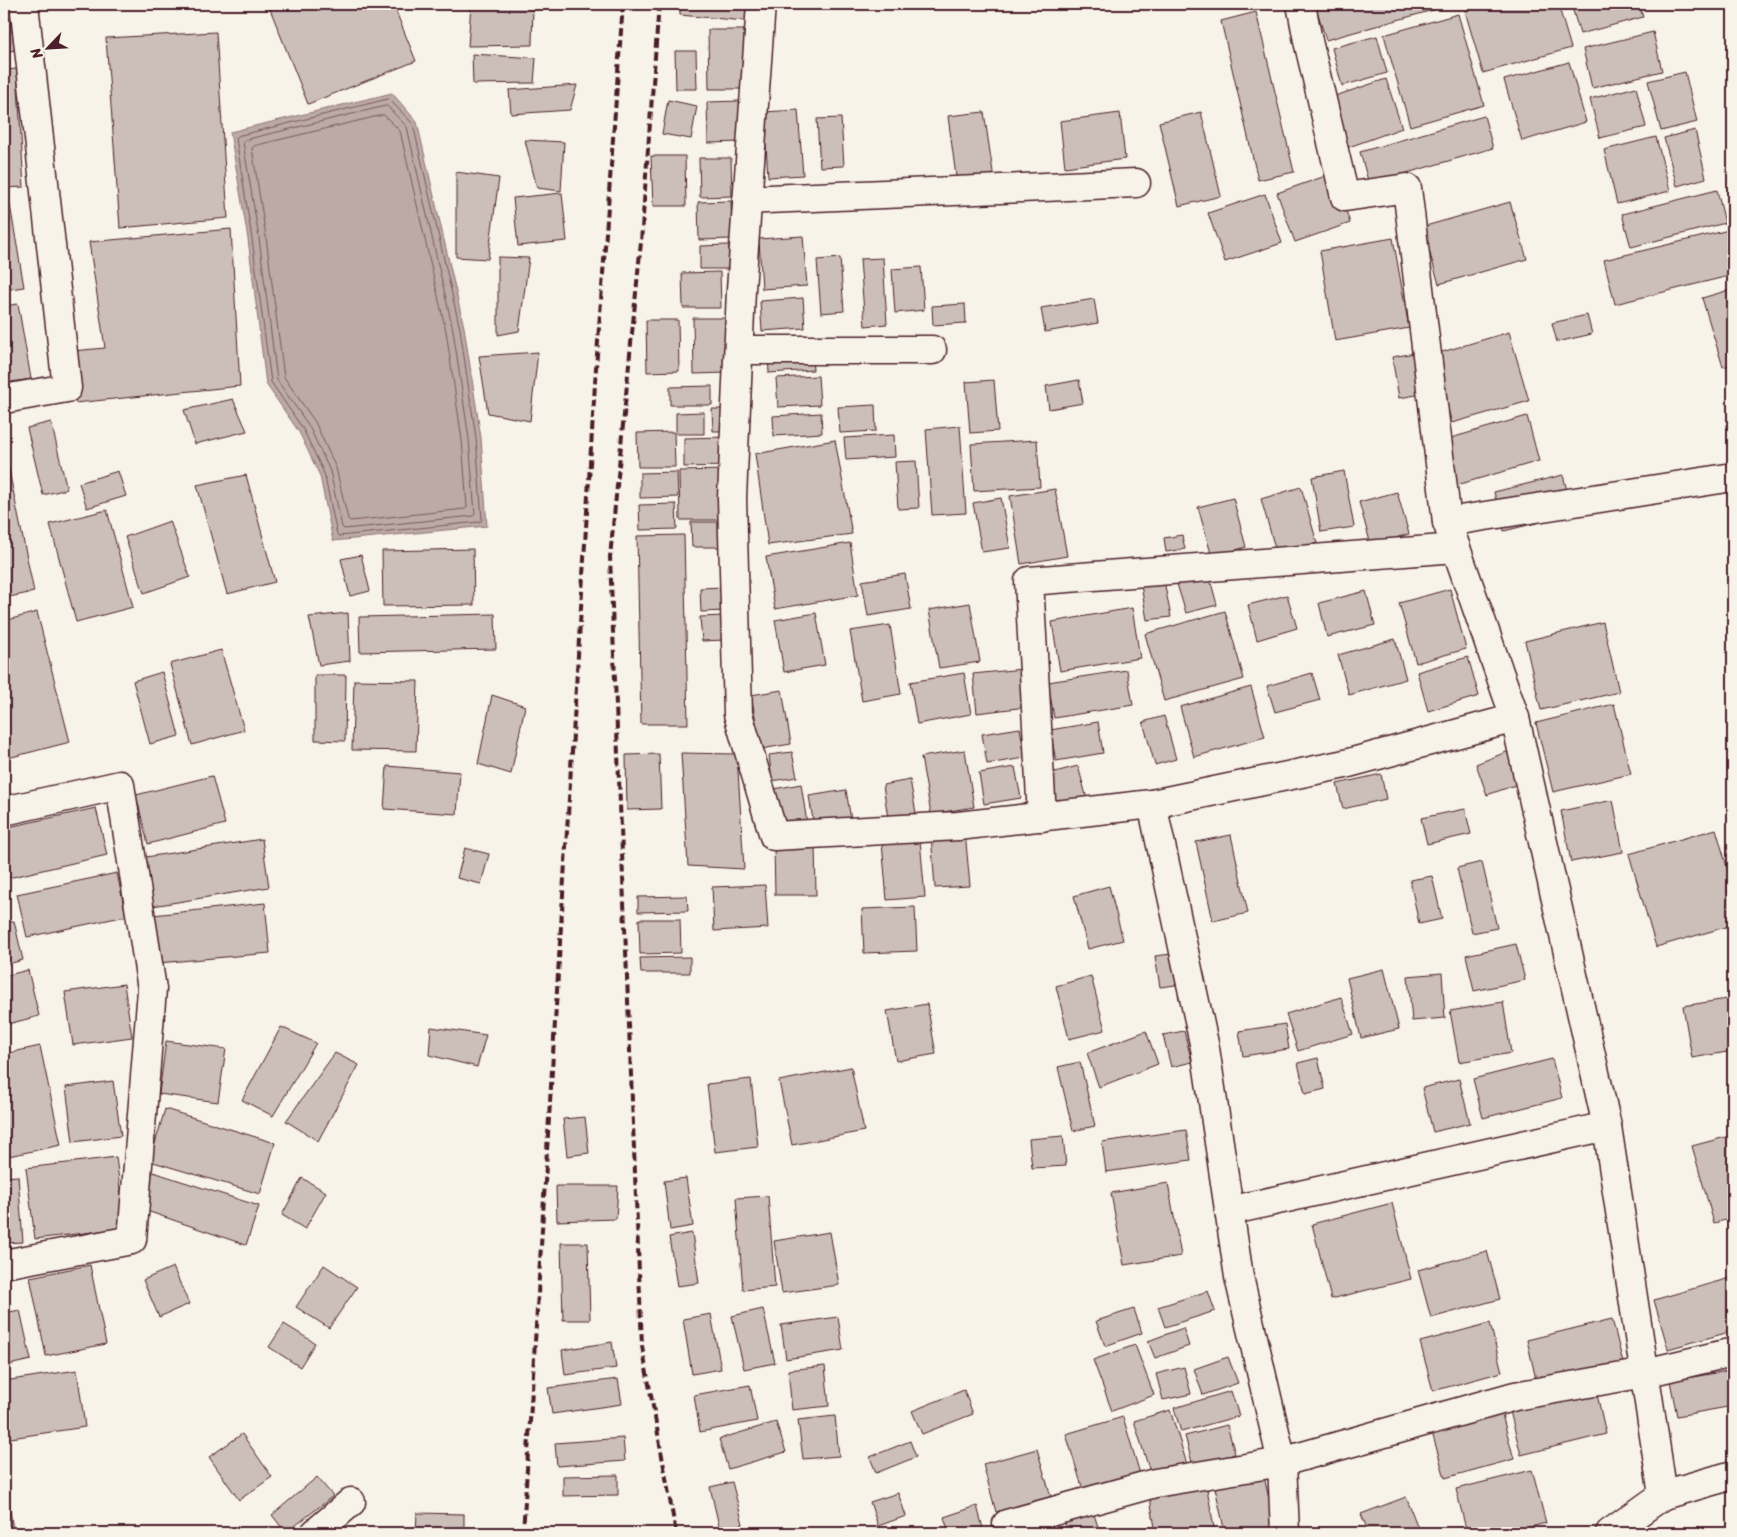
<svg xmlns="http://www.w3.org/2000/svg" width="1737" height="1537" font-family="Sriracha,sans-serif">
<rect width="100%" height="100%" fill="#f7f3e8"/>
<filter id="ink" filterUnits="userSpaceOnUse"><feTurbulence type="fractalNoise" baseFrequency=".02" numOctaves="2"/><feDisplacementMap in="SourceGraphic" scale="10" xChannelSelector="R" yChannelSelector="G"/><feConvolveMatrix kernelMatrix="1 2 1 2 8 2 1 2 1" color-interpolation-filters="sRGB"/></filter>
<g filter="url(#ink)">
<path fill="#bcaaa7" stroke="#8e7275" d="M392,93L417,122L464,327L481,438L487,526L333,541L320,476L299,432L266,384L248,239L230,132Z"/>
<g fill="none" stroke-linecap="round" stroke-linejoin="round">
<g stroke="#78575d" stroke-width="1">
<path d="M389,99L413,124L460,329L476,438L482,520L479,522L339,536L337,534L324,473L303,429L271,382L252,239L236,138L238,136Z"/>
<path d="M387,106L407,127L453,330L469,439L475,514L473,516L344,529L342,527L330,471L309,426L277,380L259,238L243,142L245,140Z"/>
<path d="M384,115L400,131L446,331L462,440L467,507L465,509L350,521L348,519L336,468L315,422L284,377L266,237L252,148L254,146Z"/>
</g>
</g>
<g fill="#ccbfb9" stroke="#4a1f2b">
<path d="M4,4H7L15,50L4,52Z"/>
<path d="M268,4H393L416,61L308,104Z"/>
<path d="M471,4H533L532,45L468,46Z"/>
<path d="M680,4H748L745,21L680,15Z"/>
<path d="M1315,4H1451V5L1326,40Z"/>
<path d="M1489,4H1558L1571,48L1483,73L1465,11Z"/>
<path d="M1571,4H1639L1643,17L1580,34Z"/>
<path d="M1256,12L1294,172L1258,180L1221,21Z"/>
<path d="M1458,14L1484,105L1410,126L1384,35Z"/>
<path d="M708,30H744L745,89H709Z"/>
<path d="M216,32L228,218L120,228L106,38Z"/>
<path d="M1653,32L1662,71L1592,88L1583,49Z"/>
<path d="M1377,36L1387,73L1342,86L1332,48Z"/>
<path d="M675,51H696L697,89H676Z"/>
<path d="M472,54L536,58L534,83L473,84Z"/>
<path d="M1569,62L1586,122L1522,141L1504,80Z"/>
<path d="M17,69L24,187L4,188V70Z"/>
<path d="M1685,72L1697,122L1661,131L1648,81Z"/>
<path d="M1386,79L1402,128L1346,148L1329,98Z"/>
<path d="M577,85L570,110L511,114L509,90Z"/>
<path d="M1636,87L1646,127L1600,138L1590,99Z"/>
<path d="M668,100L697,106L691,139L662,134Z"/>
<path d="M741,101L742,142L708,143L707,102Z"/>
<path d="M798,110L803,175L768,177L764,112Z"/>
<path d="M984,112L994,179L957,184L948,116Z"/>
<path d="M1201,112L1221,196L1179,206L1159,122Z"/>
<path d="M1120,113L1125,159L1065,167L1060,121Z"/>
<path d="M1484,116L1493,148L1369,184L1360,152Z"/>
<path d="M841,118L844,166L820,167L817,119Z"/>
<path d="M1695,130L1706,178L1677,186L1664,138Z"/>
<path d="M1656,137L1670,191L1617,204L1604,150Z"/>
<path d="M525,140L564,142L561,191L537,188Z"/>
<path d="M651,156H685L686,206H653Z"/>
<path d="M699,158H731L732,196L700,197Z"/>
<path d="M456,172L499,178L488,259L456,257Z"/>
<path d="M1334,173L1350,223L1295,242L1277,193Z"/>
<path d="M1717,190L1725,223L1631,247L1622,214Z"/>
<path d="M562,193L567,241L518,246L513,198Z"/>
<path d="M1265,194L1282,243L1225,262L1208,213Z"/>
<path d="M4,199H9L24,287L4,290Z"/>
<path d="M731,201L732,239L699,240L698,202Z"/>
<path d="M1510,202L1527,259L1439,284L1422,227Z"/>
<path d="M231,229L240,386L75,403L72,351L105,348L89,242Z"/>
<path d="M1733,229V275L1615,304L1604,260Z"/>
<path d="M803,236L807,286L762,289L759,239Z"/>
<path d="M1393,238L1409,328L1335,341L1320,251Z"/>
<path d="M729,245L730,269H700V246Z"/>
<path d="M498,257L529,258L519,331L498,335Z"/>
<path d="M840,258L844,311L821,313L817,260Z"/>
<path d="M883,258L887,324L865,326L860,259Z"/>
<path d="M921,267L924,310L895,313L892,269Z"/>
<path d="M720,272L721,308H683L682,273Z"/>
<path d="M1733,289V364L1723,367L1702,298Z"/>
<path d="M803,298L805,328L762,331L760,301Z"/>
<path d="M1094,299L1098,323L1045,332L1041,308Z"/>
<path d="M18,304L31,379L4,383V306Z"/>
<path d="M965,304L966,323L933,325L932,306Z"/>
<path d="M1587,315L1592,334L1557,342L1552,323Z"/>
<path d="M693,318H726L727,373L694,374Z"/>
<path d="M646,320H678L679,371L647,372Z"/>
<path d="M1509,332L1529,401L1452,423L1432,355Z"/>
<path d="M538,352L530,421L488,413L479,356Z"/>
<path d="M811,352L813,370L769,373L768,355Z"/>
<path d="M1415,353L1422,394L1399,398L1392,357Z"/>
<path d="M818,376L820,405L778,407L776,378Z"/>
<path d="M994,380L998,431L970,433L966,382Z"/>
<path d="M1079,380L1083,403L1049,409L1046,386Z"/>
<path d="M712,386V405H670V387Z"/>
<path d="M233,399L247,431L195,444L184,410Z"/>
<path d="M875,405L876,431L840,433L838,407Z"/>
<path d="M712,409H724L725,431H713Z"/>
<path d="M704,412V434H676V413Z"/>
<path d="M821,413L822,433L774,436L773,416Z"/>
<path d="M1527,416L1539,461L1457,485L1444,440Z"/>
<path d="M51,422L67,489L43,495L27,428Z"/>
<path d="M960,426L966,513L932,515L926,429Z"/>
<path d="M674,432L675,467H638L637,433Z"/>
<path d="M894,435L895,457L846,460L844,438Z"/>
<path d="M726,437L727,466L684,467V438Z"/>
<path d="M835,440L852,534L768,545L755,454Z"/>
<path d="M1037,440L1040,487L974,491L971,444Z"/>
<path d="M4,456H6L34,592L4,598Z"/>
<path d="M916,461L919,508L898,509L895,462Z"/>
<path d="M725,470L726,520H680L679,471Z"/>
<path d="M118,471L126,496L87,508L79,483Z"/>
<path d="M1344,471L1354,527L1321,532L1312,477Z"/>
<path d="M677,472L678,497L640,498V473Z"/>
<path d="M246,475L275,582L227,594L197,485Z"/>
<path d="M1563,475L1573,514L1504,531L1494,492Z"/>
<path d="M1301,487L1317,543L1277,555L1261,499Z"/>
<path d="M1055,489L1067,556L1021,564L1010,496Z"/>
<path d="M1397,492L1409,534L1371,545L1359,502Z"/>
<path d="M1001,498L1010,548L982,552L973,503Z"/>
<path d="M1233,498L1246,547L1212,557L1198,507Z"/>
<path d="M676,504L677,529L640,530L639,505Z"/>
<path d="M107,510L133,607L76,622L50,524Z"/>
<path d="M170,521L190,577L144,593L125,537Z"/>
<path d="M691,522H728L729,547H692Z"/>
<path d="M684,535L688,724H641L637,536Z"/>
<path d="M1182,535L1185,549L1166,552L1164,538Z"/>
<path d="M850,543L858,595L775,609L766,557Z"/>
<path d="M473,549L474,605L383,606L382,551Z"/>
<path d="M361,555L370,591L350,596L341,559Z"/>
<path d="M905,574L911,609L868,616L862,581Z"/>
<path d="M1209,575L1217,605L1186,613L1177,584Z"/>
<path d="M1164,581L1171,617L1147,620L1141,585Z"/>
<path d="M724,587L726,611L701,612L700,588Z"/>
<path d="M1450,589L1466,649L1416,663L1399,603Z"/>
<path d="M1366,591L1375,625L1327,637L1319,603Z"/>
<path d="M1287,595L1297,628L1257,640L1248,605Z"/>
<path d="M970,603L980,662L939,668L929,610Z"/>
<path d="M1132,608L1140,658L1060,671L1052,622Z"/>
<path d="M1225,611L1244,679L1164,701L1145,634Z"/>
<path d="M37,612L70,742L4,759V621Z"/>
<path d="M348,613L350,661L319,665L309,617Z"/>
<path d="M816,613L825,665L784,672L775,620Z"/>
<path d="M495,614L496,649L360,652L359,617Z"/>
<path d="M724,616L726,640L702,641L700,617Z"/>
<path d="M1603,622L1619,692L1541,710L1525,641Z"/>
<path d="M890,625L901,694L862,701L850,631Z"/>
<path d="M1395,639L1406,679L1349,695L1338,655Z"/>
<path d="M221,650L244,730L192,745L170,664Z"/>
<path d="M1468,657L1479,696L1428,711L1417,672Z"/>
<path d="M1022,669L1026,707L977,713L973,674Z"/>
<path d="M1127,670L1133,705L1054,718L1048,682Z"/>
<path d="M162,672L179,736L150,744L133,681Z"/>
<path d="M964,673L971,714L917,724L910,682Z"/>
<path d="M1312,673L1320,700L1275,712L1267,686Z"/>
<path d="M315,675H346L345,741L315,740Z"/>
<path d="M354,680L418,681L416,751L352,750Z"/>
<path d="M1251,687L1265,737L1194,757L1180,707Z"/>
<path d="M782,690L791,744L761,749L751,695Z"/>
<path d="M492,695L525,706L511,774L478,764Z"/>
<path d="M1614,704L1631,774L1553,792L1536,723Z"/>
<path d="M1164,716L1176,759L1155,765L1143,722Z"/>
<path d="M1098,722L1103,753L1056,761L1050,730Z"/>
<path d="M1020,728L1025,758L987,764L982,734Z"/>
<path d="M965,750L974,807L931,814L921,757Z"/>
<path d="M1509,751L1521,783L1487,795L1476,764Z"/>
<path d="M792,752L797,777L772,781L769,755Z"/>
<path d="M681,753L737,754L744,869L688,866Z"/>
<path d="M659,754L661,809L627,810L626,755Z"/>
<path d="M387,766L460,772L457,814L384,809Z"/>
<path d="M1078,766L1087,799L1057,808L1047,774Z"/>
<path d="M1015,767L1021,798L984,804L979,773Z"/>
<path d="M1381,774L1386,799L1343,809L1337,784Z"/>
<path d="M212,776L225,824L148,844L136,795Z"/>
<path d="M910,780L916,813L888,818L883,785Z"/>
<path d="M801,784L807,823L780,827L774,789Z"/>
<path d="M846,790L851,820L814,826L809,796Z"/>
<path d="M1613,800L1623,852L1571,862L1561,811Z"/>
<path d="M96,808L107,855L4,879V828Z"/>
<path d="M1465,809L1471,834L1427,844L1421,818Z"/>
<path d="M1716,829L1733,887V925L1656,947L1629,854Z"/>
<path d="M965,832L970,886L935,888L931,834Z"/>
<path d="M1231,835L1248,913L1213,921L1196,842Z"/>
<path d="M262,839L269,887L153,906L146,857Z"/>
<path d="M920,840L925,897L887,900L882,843Z"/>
<path d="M815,844L816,895H775L774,845Z"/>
<path d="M465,848L489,854L481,884L457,878Z"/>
<path d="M1482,862L1497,928L1472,933L1457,868Z"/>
<path d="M117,873L126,916L27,937L17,894Z"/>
<path d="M1432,876L1442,919L1419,924L1410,880Z"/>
<path d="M765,885L768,928L714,931L712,887Z"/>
<path d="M1109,886L1123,940L1088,949L1074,896Z"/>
<path d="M687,896L688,911L638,912V897Z"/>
<path d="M265,903L270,953L158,963L153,915Z"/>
<path d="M915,907L917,951L864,953L862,909Z"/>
<path d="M639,919H680L681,953L640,954Z"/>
<path d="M14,921L23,960L4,965V923Z"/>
<path d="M1516,944L1525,980L1474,991L1466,955Z"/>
<path d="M1179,953L1183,984L1160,987L1155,956Z"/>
<path d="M690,957V973H641L640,958Z"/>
<path d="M1384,969L1399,1029L1361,1038L1347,978Z"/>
<path d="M28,970L39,1016L4,1025V976Z"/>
<path d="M1442,973L1445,1018L1412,1021L1408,976Z"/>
<path d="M1091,976L1105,1030L1069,1039L1056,986Z"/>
<path d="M124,984L132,1037L73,1045L65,992Z"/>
<path d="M1341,997L1353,1034L1298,1051L1286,1014Z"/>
<path d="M1733,998V1051L1692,1058L1683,1006Z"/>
<path d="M1503,1002L1511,1053L1459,1062L1450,1011Z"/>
<path d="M927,1004L936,1054L896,1061L887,1011Z"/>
<path d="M1285,1024L1289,1049L1243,1056L1239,1031Z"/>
<path d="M281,1027L316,1043L273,1116L242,1100Z"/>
<path d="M431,1027L486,1035L477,1067L429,1055Z"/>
<path d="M1146,1031L1158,1064L1099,1087L1087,1053Z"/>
<path d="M1184,1031L1192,1062L1171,1067L1163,1035Z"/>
<path d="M166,1041L226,1049L218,1102L159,1094Z"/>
<path d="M40,1046L61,1145L4,1157V1054Z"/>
<path d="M335,1053L359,1065L318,1141L286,1121Z"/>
<path d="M1318,1058L1325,1089L1305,1094L1298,1063Z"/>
<path d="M1552,1059L1562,1098L1483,1118L1473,1079Z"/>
<path d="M1080,1062L1095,1126L1073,1131L1058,1067Z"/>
<path d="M851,1067L864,1131L792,1145L779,1081Z"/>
<path d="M751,1079L758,1147L715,1152L707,1084Z"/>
<path d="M1459,1079L1470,1123L1433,1132L1422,1088Z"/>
<path d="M113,1081L121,1136L73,1142L66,1087Z"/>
<path d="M165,1109L275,1143L260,1194L150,1161Z"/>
<path d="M585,1117L589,1153L567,1156L563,1119Z"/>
<path d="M1186,1130L1191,1160L1106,1172L1102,1142Z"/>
<path d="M1733,1135V1218L1714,1223L1692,1146Z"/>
<path d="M1063,1136L1066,1166L1032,1168L1029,1139Z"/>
<path d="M116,1157L125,1228L35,1239L26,1168Z"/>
<path d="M153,1172L259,1206L246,1245L141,1209Z"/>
<path d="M18,1176L23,1242L4,1243V1177Z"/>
<path d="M302,1178L326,1192L305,1229L282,1215Z"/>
<path d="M686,1178L693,1226L670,1230L664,1181Z"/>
<path d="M1168,1183L1181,1256L1124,1265L1111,1193Z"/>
<path d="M556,1186H618L616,1219L557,1221Z"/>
<path d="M768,1196L775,1287L743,1290L736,1198Z"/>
<path d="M1392,1203L1411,1279L1331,1299L1312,1224Z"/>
<path d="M830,1232L839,1285L782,1293L774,1241Z"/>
<path d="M692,1233L699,1283L677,1286L669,1237Z"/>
<path d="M561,1243H588L590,1320H563Z"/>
<path d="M1487,1251L1500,1299L1431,1318L1418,1270Z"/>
<path d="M90,1265L106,1344L46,1356L30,1277Z"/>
<path d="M324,1265L357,1287L329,1328L296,1307Z"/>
<path d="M173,1267L189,1304L159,1317L143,1280Z"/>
<path d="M1733,1277V1331L1668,1349L1654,1300Z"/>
<path d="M1208,1291L1215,1311L1165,1327L1158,1307Z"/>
<path d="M763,1309L775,1363L744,1369L732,1316Z"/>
<path d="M1134,1309L1142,1333L1105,1346L1096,1321Z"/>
<path d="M20,1310L31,1360L4,1366V1313Z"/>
<path d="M711,1314L721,1369L692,1374L683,1319Z"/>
<path d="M838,1317L843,1350L786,1359L781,1325Z"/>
<path d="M1612,1319L1623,1363L1537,1384L1527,1340Z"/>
<path d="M1490,1323L1502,1372L1433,1391L1420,1342Z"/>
<path d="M284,1324L315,1343L300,1367L269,1347Z"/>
<path d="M1183,1328L1189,1346L1155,1358L1148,1341Z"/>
<path d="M612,1342L616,1368L565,1375L562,1350Z"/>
<path d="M1135,1345L1154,1395L1112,1411L1093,1360Z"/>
<path d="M1228,1357L1238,1383L1203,1395L1194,1369Z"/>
<path d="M825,1366L829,1406L792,1410L788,1370Z"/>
<path d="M1184,1367L1191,1394L1163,1400L1156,1374Z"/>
<path d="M77,1370L85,1427L4,1439V1381Z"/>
<path d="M1733,1370V1406L1677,1416L1670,1381Z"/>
<path d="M618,1379L622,1404L552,1414L548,1388Z"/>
<path d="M750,1385L757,1421L700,1432L694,1395Z"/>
<path d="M964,1390L973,1414L922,1434L912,1411Z"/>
<path d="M1596,1390L1606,1434L1521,1455L1510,1411Z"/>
<path d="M1231,1391L1239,1416L1181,1432L1174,1408Z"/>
<path d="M1170,1410L1187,1464L1151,1475L1134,1421Z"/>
<path d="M1501,1411L1514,1459L1445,1478L1431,1429Z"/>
<path d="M835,1416L839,1456L803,1459L798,1420Z"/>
<path d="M1123,1417L1140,1474L1083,1490L1066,1434Z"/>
<path d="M776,1422L786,1452L728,1469L719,1439Z"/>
<path d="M1227,1425L1235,1454L1193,1466L1185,1436Z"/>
<path d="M242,1434L272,1477L239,1500L209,1457Z"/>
<path d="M623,1438L625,1461L557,1466L555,1443Z"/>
<path d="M910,1441L916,1457L876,1473L870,1457Z"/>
<path d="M1037,1449L1051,1497L996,1512L983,1464Z"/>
<path d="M4,1470L13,1530L4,1531Z"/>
<path d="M1532,1470L1546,1523L1506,1533H1467L1456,1489Z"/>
<path d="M1263,1472L1275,1526L1238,1533H1225L1214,1483Z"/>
<path d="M618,1475V1495L563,1496V1476Z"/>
<path d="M317,1477L333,1496L286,1533L272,1515Z"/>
<path d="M1733,1480V1502L1726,1483Z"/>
<path d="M732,1482L743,1524L720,1530L710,1487Z"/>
<path d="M1206,1483L1215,1533H1156L1149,1493Z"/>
<path d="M898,1493L906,1516L878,1526L870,1502Z"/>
<path d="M1406,1497L1420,1533H1369L1361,1514Z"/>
<path d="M1091,1505L1100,1533H1068L1062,1513Z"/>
<path d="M977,1506L984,1532L949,1533L944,1517Z"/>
<path d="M417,1513L464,1514V1533H416Z"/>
<path d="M1037,1523L1040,1533H1006Z"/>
<path d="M828,1528V1533H795Z"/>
</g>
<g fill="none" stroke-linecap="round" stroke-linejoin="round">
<defs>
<g id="minor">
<path d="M761,4L741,290L732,498L738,714L774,836L958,826L1152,804L1345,764L1515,718"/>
<path d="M1301,4L1308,41L1345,197L1407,188L1447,522L1515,718L1607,1126L1663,1495L1610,1533"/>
<path d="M747,200L1136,183"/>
<path d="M739,350H932"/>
<path d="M4,399L67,388L24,4"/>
<path d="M1447,522L1733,477"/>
<path d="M1152,804L1205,1048L1239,1277L1282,1462L1285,1533"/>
<path d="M4,811L120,785L152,989L132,1240L4,1264"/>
<path d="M1042,817L1029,581L1456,548"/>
<path d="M1229,1211L1607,1126"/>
<path d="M1663,1495L1733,1475"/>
<path d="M1007,1524L1155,1483L1282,1462L1515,1396L1645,1373L1733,1352"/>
<path d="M315,1533L351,1502"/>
</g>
</defs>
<use href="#minor" stroke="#4a1f2b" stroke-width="31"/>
<use href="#minor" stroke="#f7f3e8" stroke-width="28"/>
<g stroke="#4a1f2b" stroke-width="4" stroke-dasharray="8 4" stroke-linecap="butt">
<path d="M659,4L641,242L610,557L642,1346L676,1533"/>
<path d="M523,1533L596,368L623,4"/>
</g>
</g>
</g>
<rect width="1737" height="1537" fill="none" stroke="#f7f3e8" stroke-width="20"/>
<rect x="10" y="10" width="1717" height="1517" fill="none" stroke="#4a1f2b" stroke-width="2" filter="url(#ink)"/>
<g transform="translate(48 48) rotate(245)" stroke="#f7f3e8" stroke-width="4" paint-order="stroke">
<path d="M0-4L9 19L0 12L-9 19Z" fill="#4a1f2b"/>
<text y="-8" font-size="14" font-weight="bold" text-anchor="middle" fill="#4a1f2b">N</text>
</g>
</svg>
